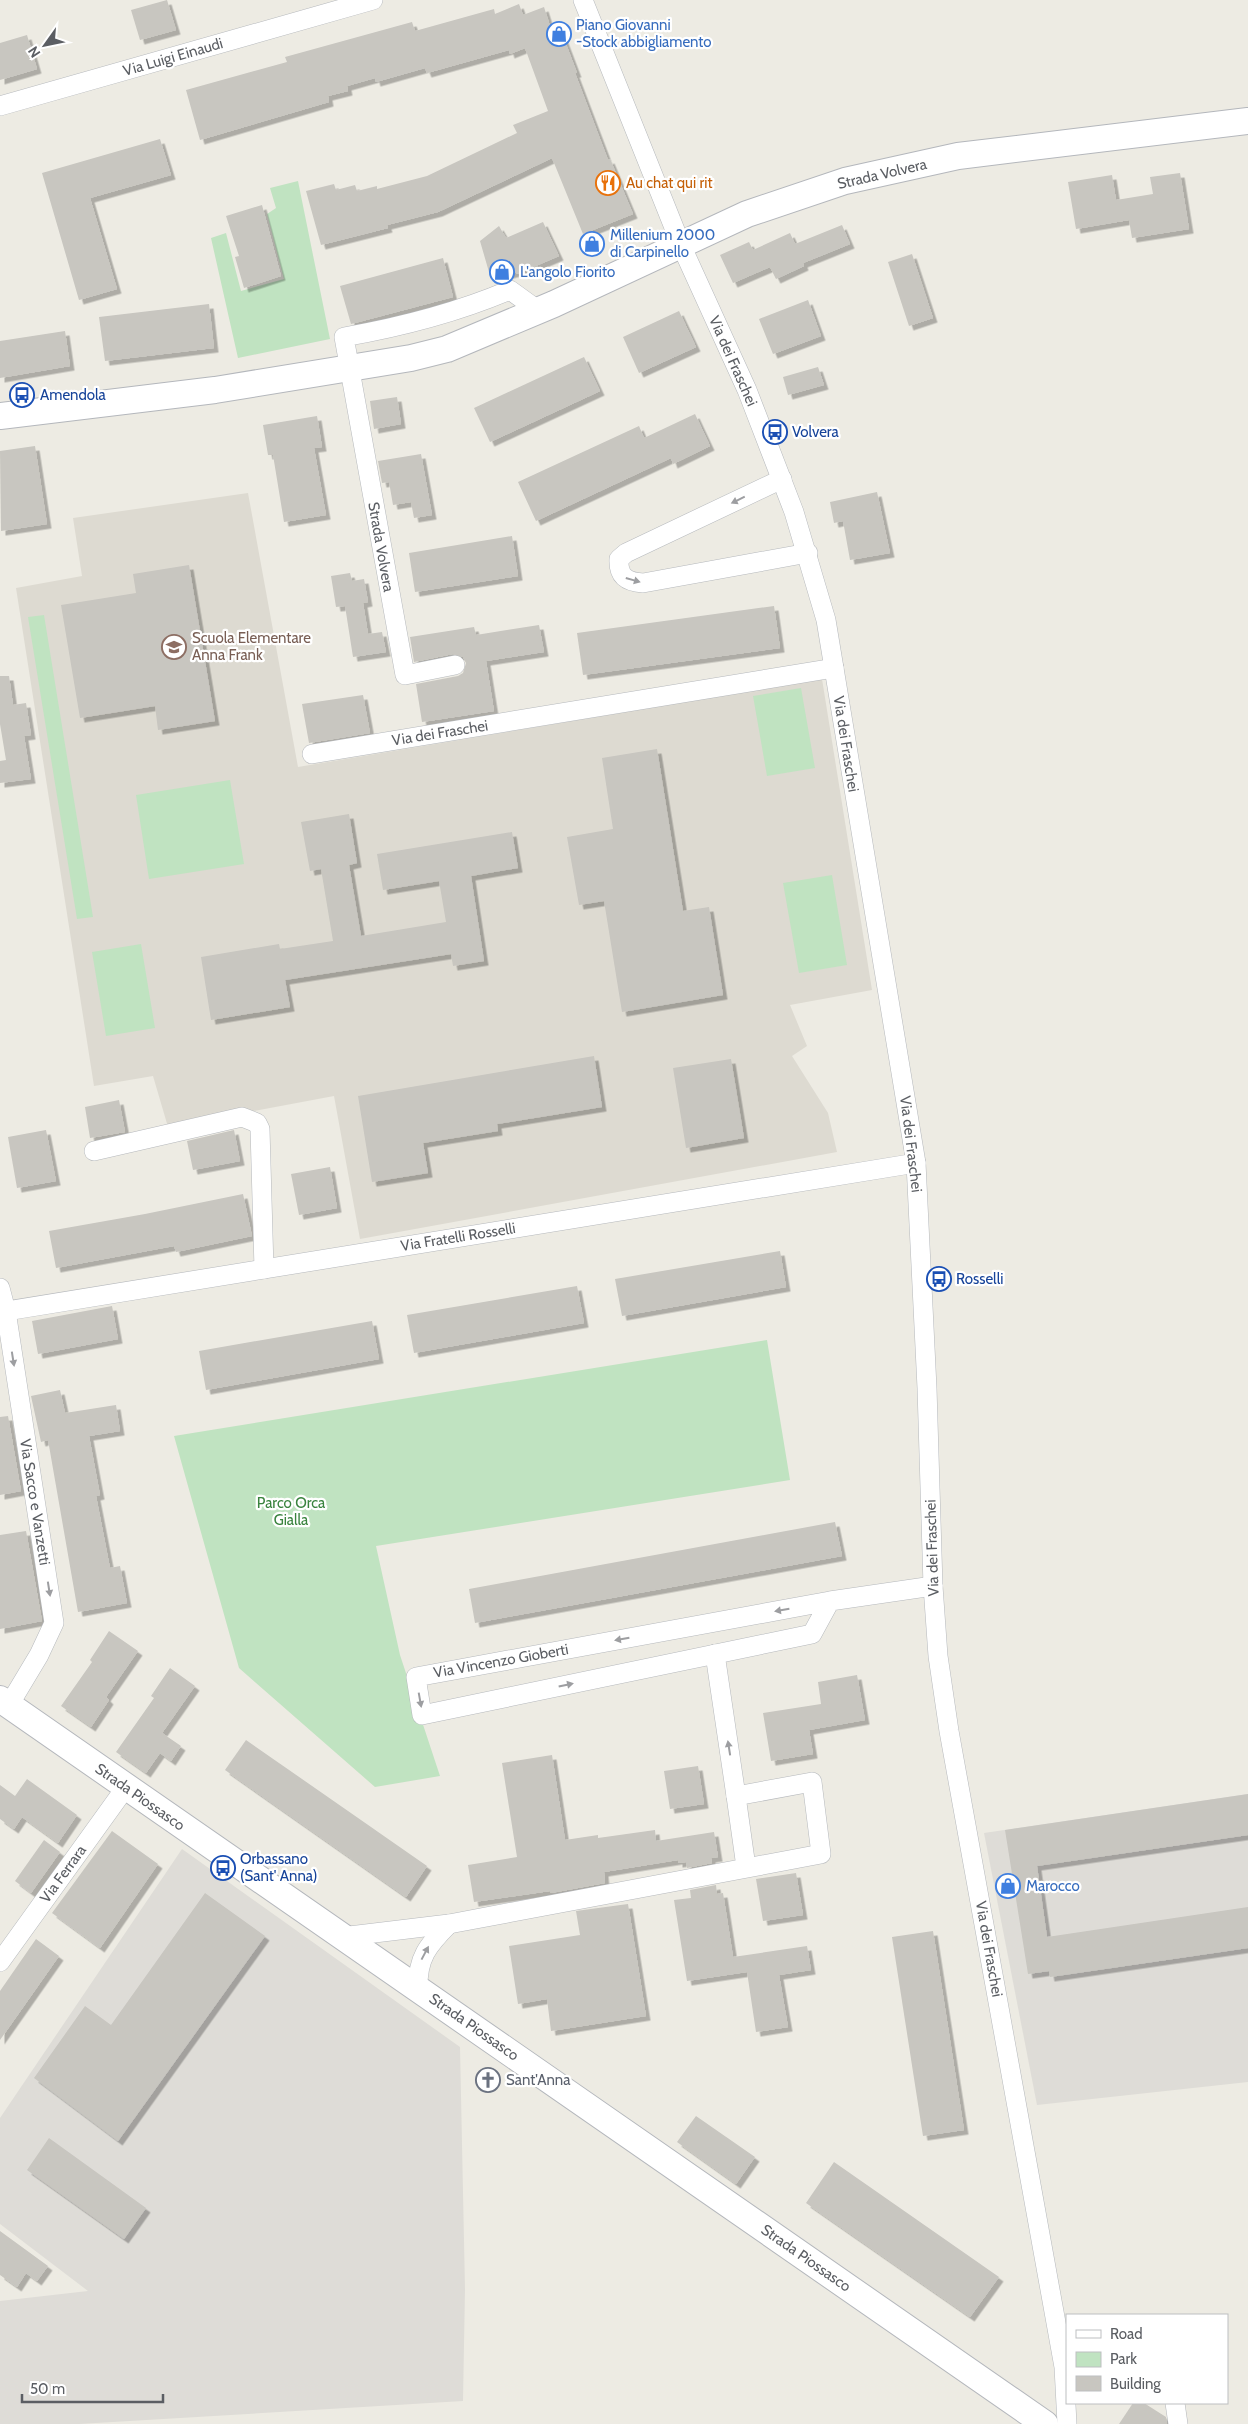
<svg xmlns="http://www.w3.org/2000/svg" width="1248" height="2424" font-family="Cabin,sans-serif">
<defs>
<filter id="shadow"><feDropShadow dx="4.5" dy="4.5" stdDeviation="0" flood-color="#0004"/></filter>
</defs>
<rect width="100%" height="100%" fill="#edebe3"/>
<g fill="#dedcd7">
<path d="M1248,1794V2082L1037,2105L984,1833Z"/>
<path d="M182,1849L460,2047L465,2289L463,2401L79,2424H0V2301L88,2291L0,2224V2118Z"/>
</g>
<path fill="#dddad1" d="M248,493L298,767L822,679L872,990L790,1005L807,1046L792,1056L828,1113L837,1152L360,1239L334,1096L168,1127L153,1076L94,1086L16,588L82,576L73,518Z"/>
<g fill="#c0e3c1">
<path d="M298,181L330,339L238,358L211,238L226,233L241,291L284,279L267,214L276,208L270,188Z"/>
<path d="M44,615L93,917L77,919L28,617Z"/>
<path d="M801,688L815,768L767,776L753,696Z"/>
<path d="M230,780L244,864L149,879L136,795Z"/>
<path d="M832,875L847,965L799,973L783,883Z"/>
<path d="M141,944L155,1028L106,1036L92,952Z"/>
<path d="M767,1340L790,1480L376,1546L400,1655L440,1776L375,1787L239,1668L174,1436Z"/>
</g>
<g fill="#c8c6c0" filter="url(#shadow)">
<path d="M167,0L176,30L140,40L131,10Z"/>
<path d="M519,4L523,15L544,7L550,26L558,23L577,73H575L608,160L610,159L633,214L583,234L552,158L438,212L387,225L388,228L321,245L306,191L334,184L336,190L355,185L357,191L377,186V189L427,176L517,133L513,125L548,111L525,48L510,54L509,50L427,73L425,68L376,82L375,78L347,86L348,91L328,96L329,102L200,140L186,90L287,62L285,57L412,22L415,31L494,9L495,14Z"/>
<path d="M27,35L37,69L0,80V43Z"/>
<path d="M160,139L171,175L90,198L117,289L79,300L42,173Z"/>
<path d="M1180,173L1189,229L1132,238L1129,220L1076,229L1068,182L1112,175L1116,200L1153,194L1150,177Z"/>
<path d="M262,205L281,276L244,288L235,257L239,256L226,216Z"/>
<path d="M543,222L559,256L517,274L516,272L491,279L480,241L499,226L506,238Z"/>
<path d="M842,225L850,244L803,263L804,266L776,279L770,267L733,283L720,255L749,242L753,250L790,233L795,244Z"/>
<path d="M912,254L933,318L909,326L888,262Z"/>
<path d="M443,258L453,297L351,324L340,286Z"/>
<path d="M808,300L821,336L773,354L759,319Z"/>
<path d="M209,304L214,348L105,361L99,317Z"/>
<path d="M679,311L696,347L639,373L623,337Z"/>
<path d="M65,331L70,366L0,378V341Z"/>
<path d="M584,357L600,391L490,442L474,408Z"/>
<path d="M818,367L824,385L788,395L783,377Z"/>
<path d="M397,397L401,424L374,429L370,401Z"/>
<path d="M695,414L710,446L673,464L671,458L536,521L518,482L639,426L644,438Z"/>
<path d="M317,416L322,447L314,448L326,515L284,522L273,455H268L263,425Z"/>
<path d="M35,446L47,524L1,531L0,451Z"/>
<path d="M421,454L432,515L414,518L411,502L393,505L389,482L382,483L378,461Z"/>
<path d="M877,492L890,553L850,560L843,521L834,523L830,502Z"/>
<path d="M512,536L518,576L415,592L409,553Z"/>
<path d="M189,565L215,721L158,730L155,706L80,718L61,605L136,593L133,574Z"/>
<path d="M350,573L352,581L364,579L368,602L363,603L368,634L382,632L386,652L353,657L345,606L336,607L331,576Z"/>
<path d="M774,606L780,648L583,675L577,633Z"/>
<path d="M539,625L544,652L486,661L494,711L422,722L416,684L458,676L463,673L466,663L463,657L453,654L414,662L410,637L474,627L476,635Z"/>
<path d="M0,676H9L13,705L26,703L31,735L24,736L31,779L0,783V761L6,760L0,724Z"/>
<path d="M363,695L370,733L309,743L302,704Z"/>
<path d="M657,749L683,911L709,907L723,995L622,1012L604,901L579,905L567,837L613,829L602,758Z"/>
<path d="M349,814L357,863L349,865L361,936L446,922L439,881L383,890L377,854L512,832L518,868L471,876L484,961L453,966L451,954L285,980L290,1007L211,1020L201,957L279,944L280,949L333,941L321,869L310,871L301,822Z"/>
<path d="M594,1056L602,1107L497,1124L498,1131L423,1143L428,1173L372,1182L358,1096Z"/>
<path d="M731,1059L744,1138L686,1148L673,1068Z"/>
<path d="M119,1100L125,1132L90,1138L85,1107Z"/>
<path d="M46,1130L56,1181L17,1188L8,1137Z"/>
<path d="M234,1130L240,1161L193,1170L187,1141Z"/>
<path d="M330,1167L337,1208L299,1215L291,1174Z"/>
<path d="M243,1194L252,1236L176,1252L174,1246L56,1268L49,1231L145,1214Z"/>
<path d="M780,1251L786,1287L622,1316L615,1279Z"/>
<path d="M577,1286L584,1323L414,1353L407,1315Z"/>
<path d="M112,1306L118,1339L38,1354L32,1321Z"/>
<path d="M372,1321L379,1359L206,1390L199,1351Z"/>
<path d="M60,1390L65,1413L116,1405L120,1431L89,1436L100,1495L96,1496L110,1568L120,1566L127,1603L78,1612L48,1440L41,1442L31,1396Z"/>
<path d="M8,1416L21,1491L0,1495V1417Z"/>
<path d="M835,1522L842,1556L475,1623L469,1589Z"/>
<path d="M26,1531L42,1621L0,1629V1535Z"/>
<path d="M109,1631L138,1651L106,1697L109,1700L91,1727L61,1706L92,1662L90,1660Z"/>
<path d="M170,1668L195,1686L162,1733L181,1746L171,1761L160,1753L146,1773L116,1752L154,1698L151,1696Z"/>
<path d="M857,1675L865,1720L809,1730L813,1754L771,1761L763,1713L821,1704L818,1682Z"/>
<path d="M246,1740L427,1866L406,1897L225,1770Z"/>
<path d="M552,1755L565,1840L598,1835V1838L655,1830L656,1841L714,1832L718,1857L711,1858L712,1863L687,1868L686,1862L678,1863V1860L604,1872L605,1883L551,1893L550,1891L474,1902L468,1865L517,1857L502,1763Z"/>
<path d="M698,1766L704,1804L670,1809L664,1771Z"/>
<path d="M27,1779L77,1815L58,1843L22,1817L14,1829L0,1819V1785L15,1796Z"/>
<path d="M1248,1794V1835L1037,1866L1047,1937L1248,1907V1948L1050,1977L1049,1971L1028,1974L1005,1830Z"/>
<path d="M112,1831L158,1864L100,1948L52,1913Z"/>
<path d="M44,1840L60,1852L31,1893L15,1881Z"/>
<path d="M796,1873L803,1915L763,1921L756,1879Z"/>
<path d="M716,1885L717,1894L723,1893L733,1957L807,1946L811,1970L779,1975L788,2027L756,2032L747,1972L687,1981L674,1900L691,1898L690,1890Z"/>
<path d="M205,1893L265,1936L118,2141L34,2078L85,2006L111,2025Z"/>
<path d="M628,1904L646,2016L551,2031L547,1999L518,2004L509,1946L580,1935L576,1911Z"/>
<path d="M933,1931L964,2130L923,2136L892,1937Z"/>
<path d="M36,1939L59,1956L0,2040V1991Z"/>
<path d="M696,2116L755,2157L736,2184L677,2142Z"/>
<path d="M49,2138L146,2208L124,2239L27,2170Z"/>
<path d="M834,2162L999,2277L970,2317L806,2203Z"/>
<path d="M0,2231L48,2266L37,2281L26,2273L17,2287L0,2275Z"/>
<path d="M1133,2403H1144L1166,2417L1167,2424H1119Z"/>
</g>
<g fill="none" stroke-linecap="round" stroke-linejoin="round">
<defs>
<g id="street">
<path d="M583,0L681,245L747,390L794,512L826,620L916,1163L927,1388L933,1586L938,1656L949,1731L1064,2367L1067,2424"/>
<path d="M0,106L373,0"/>
<path d="M782,479L626,553L619,559C618,577 627,582 643,583L808,553"/>
<path d="M455,665L405,675L344,337C401,327 456,313 510,290L539,311"/>
<path d="M312,754L834,668"/>
<path d="M94,1151L242,1117L257,1123L260,1129L264,1269"/>
<path d="M0,1288L6,1311L54,1623L39,1655L9,1705"/>
<path d="M0,1312L916,1163"/>
<path d="M830,1601L812,1634L422,1715L416,1677L830,1601L933,1586"/>
<path d="M715,1654L736,1796"/>
<path d="M341,1937L449,1924L821,1854L812,1782L736,1796L746,1867"/>
<path d="M0,1962L126,1787"/>
<path d="M418,1989C417,1958 428,1945 449,1924"/>
<path d="M1175,2403L1178,2424"/>
</g>
<g id="secondary">
<path d="M0,416L215,390L411,358L447,349L554,304L747,214L845,181L958,156L1248,121"/>
<path d="M0,1699L1045,2424"/>
</g>
</defs>
<use href="#street" stroke="#b5b8bc" stroke-width="20"/>
<use href="#secondary" stroke="#b4b7bc" stroke-width="28"/>
<use href="#street" stroke="#fff" stroke-width="19"/>
<use href="#secondary" stroke="#fff" stroke-width="26"/>
</g>
<defs><path id="oneway-solid" d="M-6-.8H1V-3.2L6.5 0L1 3.2V.8H-6Z" transform="scale(1.25)"/></defs>
<g fill="#9d9ea1">
<use href="#oneway-solid" transform="translate(738 500) rotate(154)"/>
<use href="#oneway-solid" transform="translate(633 580) rotate(16)"/>
<use href="#oneway-solid" transform="translate(13 1359) rotate(81)"/>
<use href="#oneway-solid" transform="translate(49 1589) rotate(81)"/>
<use href="#oneway-solid" transform="translate(782 1610) rotate(170)"/>
<use href="#oneway-solid" transform="translate(622 1639) rotate(170)"/>
<use href="#oneway-solid" transform="translate(566 1685) rotate(-12)"/>
<use href="#oneway-solid" transform="translate(420 1700) rotate(80)"/>
<use href="#oneway-solid" transform="translate(729 1748) rotate(-99)"/>
<use href="#oneway-solid" transform="translate(425 1953) rotate(-62)"/>
</g>
<defs>
<symbol id="shop-ring" viewBox="-11 -11 22 22"><circle r="9.5" fill="#fff" stroke="#3f7fe0" stroke-width="1.5"/><path d="M-5-2.5h2.3a2.7 3.5 0 0 1 5.4 0H5L5.5 6h-11ZM-1.5-2.5h3a1.5 2.3 0 0 0-3 0Z" fill="#3f7fe0"/></symbol>
<symbol id="restaurant-ring" viewBox="-11 -11 22 22"><circle r="9.5" fill="#fff" stroke="#e8710a" stroke-width="1.5"/><path d="M-5-6h1v4h1v-4h1v4h1v-4h1v5L-1.5 .5V6h-2V.5L-5-1ZM5-6V6H3V1.5H1.5Q1.5-4 5-6Z" fill="#e8710a"/></symbol>
<symbol id="bus-ring" viewBox="-11 -11 22 22"><circle r="9.5" fill="#fff" stroke="#1a4fb4" stroke-width="1.5"/><path d="M-5-6H5V4H4V6H2V4H-2V6H-4V4H-5ZM-3.5-4V0h7V-4ZM-3.5 1.2v1.5H-2V1.2ZM2 1.2v1.5H3.5V1.2Z" fill="#1a4fb4"/></symbol>
<symbol id="school-ring" viewBox="-11 -11 22 22"><circle r="9.5" fill="#fff" stroke="#8d6e63" stroke-width="1.5"/><path d="M0-5L7-2L0 1L-7-2ZM-4 1L0 2.5L4 1V4Q0 6-4 4Z" fill="#8d6e63"/></symbol>
<symbol id="church-ring" viewBox="-11 -11 22 22"><circle r="9.5" fill="#fff" stroke="#6b7280" stroke-width="1.5"/><path d="M-1.2-6h2.4v3.5h3.3v2.4h-3.3V6h-2.4V-.1h-3.3v-2.4h3.3Z" fill="#6b7280"/></symbol>
</defs>
<g fill-rule="evenodd">
<use href="#shop-ring" x="545" y="20" width="28" height="28"/>
<use href="#restaurant-ring" x="594" y="169" width="28" height="28"/>
<use href="#shop-ring" x="578" y="230" width="28" height="28"/>
<use href="#shop-ring" x="488" y="258" width="28" height="28"/>
<use href="#bus-ring" x="8" y="381" width="28" height="28"/>
<use href="#bus-ring" x="761" y="418" width="28" height="28"/>
<use href="#school-ring" x="160" y="633" width="28" height="28"/>
<use href="#bus-ring" x="925" y="1265" width="28" height="28"/>
<use href="#bus-ring" x="209" y="1854" width="28" height="28"/>
<use href="#shop-ring" x="994" y="1872" width="28" height="28"/>
<use href="#church-ring" x="474" y="2066" width="28" height="28"/>
</g>
<g text-anchor="middle" dominant-baseline="central" stroke-width="4.5" stroke-linejoin="round" paint-order="stroke">
<g font-size="15" fill="#366cbe" stroke="#fff" text-anchor="start">
<text x="576" y="25">Piano Giovanni<tspan x="576" dy="17">-Stock abbigliamento</tspan></text>
<text x="610" y="235">Millenium 2000<tspan x="610" dy="17">di Carpinello</tspan></text>
<text x="520" y="272">L'angolo Fiorito</text>
<text x="1026" y="1886">Marocco</text>
</g>
<g font-size="15" fill="#5b5e63" stroke="#fff">
<text transform="translate(173 57) rotate(-16)">Via Luigi Einaudi</text>
<text transform="translate(882 174) rotate(-13)">Strada Volvera</text>
<text transform="translate(733 361) rotate(66)">Via dei Fraschei</text>
<text transform="translate(381 547) rotate(80)">Strada Volvera</text>
<text transform="translate(440 733) rotate(-9)">Via dei Fraschei</text>
<text transform="translate(846 744) rotate(81)">Via dei Fraschei</text>
<text transform="translate(911 1144) rotate(83)">Via dei Fraschei</text>
<text transform="translate(458 1237) rotate(-9)">Via Fratelli Rosselli</text>
<text transform="translate(35 1502) rotate(81)">Via Sacco e Vanzetti</text>
<text transform="translate(932 1548) rotate(-92)">Via dei Fraschei</text>
<text transform="translate(501 1661) rotate(-10)">Via Vincenzo Gioberti</text>
<text transform="translate(140 1797) rotate(35)">Strada Piossasco</text>
<text transform="translate(63 1874) rotate(-54)">Via Ferrara</text>
<text transform="translate(989 1949) rotate(80)">Via dei Fraschei</text>
<text transform="translate(474 2027) rotate(35)">Strada Piossasco</text>
<text transform="translate(806 2258) rotate(35)">Strada Piossasco</text>
</g>
<g font-size="15" fill="#c56008" stroke="#fff" text-anchor="start">
<text x="626" y="183">Au chat qui rit</text>
</g>
<g font-size="15" fill="#164399" stroke="#fff" text-anchor="start">
<text x="40" y="395">Amendola</text>
<text x="792" y="432">Volvera</text>
<text x="956" y="1279">Rosselli</text>
<text x="240" y="1859">Orbassano<tspan x="240" dy="17">(Sant' Anna)</tspan></text>
</g>
<g font-size="15" fill="#785e54" stroke="#fff" text-anchor="start">
<text x="192" y="638">Scuola Elementare<tspan x="192" dy="17">Anna Frank</tspan></text>
</g>
<g font-size="15" fill="#39833e" stroke="#fff">
<text x="291" y="1503">Parco Orca<tspan x="291" dy="17">Gialla</tspan></text>
</g>
<g font-size="15" fill="#5b616d" stroke="#fff" text-anchor="start">
<text x="506" y="2080">Sant'Anna</text>
</g>
</g>
<rect x="1066" y="2314" width="162" height="90" fill="#ffffff" stroke="#bdbfc1"/>
<rect x="1076" y="2330" width="25" height="8" fill="#ffffff" stroke="#bdbfc1"/>
<text x="1110" y="2339" font-size="15" fill="#5b5e63">Road</text>
<rect x="1076" y="2352" width="25" height="15" fill="#c0e3c1" stroke="#bdbfc1"/>
<text x="1110" y="2364" font-size="15" fill="#5b5e63">Park</text>
<rect x="1076" y="2376" width="25" height="15" fill="#c8c6c0" stroke="#bdbfc1"/>
<text x="1110" y="2389" font-size="15" fill="#5b5e63">Building</text>
<g transform="translate(45 45) rotate(237)" stroke="#ffffff" stroke-width="4" paint-order="stroke">
<path d="M0-4L9 19L0 12L-9 19Z" fill="#5b5e63"/>
<text y="-8" font-size="14" font-weight="bold" text-anchor="middle" fill="#5b5e63">N</text>
</g>
<path d="M22 2394v8h141v-8" fill="none" stroke="#5b5e63" stroke-width="2.5"/>
<text x="30" y="2394" font-size="15" fill="#5b5e63" stroke="#ffffff" stroke-width="4" paint-order="stroke">50 m</text>
</svg>
